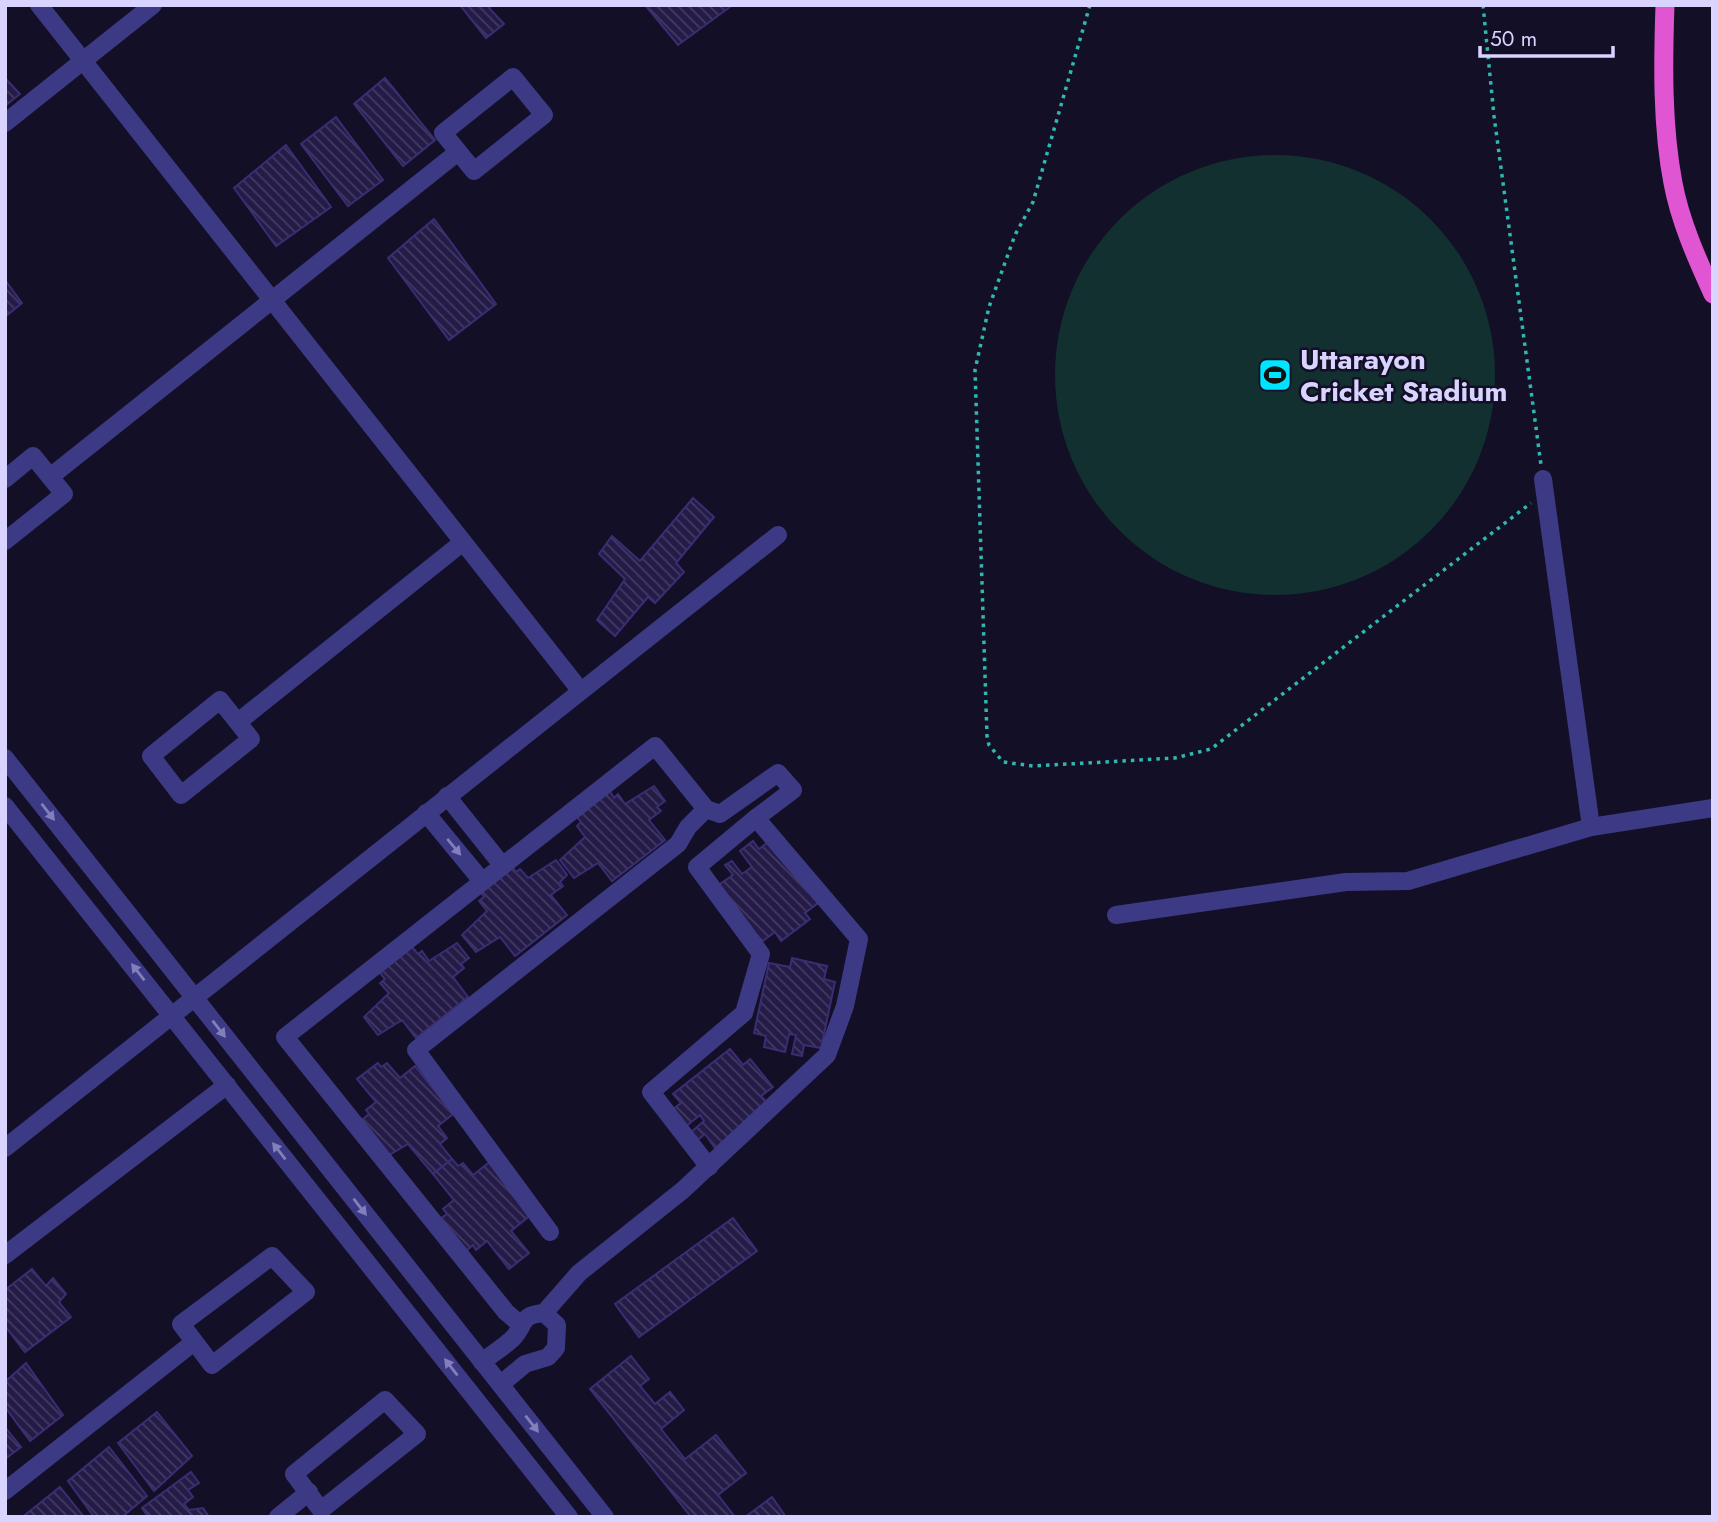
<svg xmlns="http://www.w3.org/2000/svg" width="1718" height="1522" font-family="Jost,sans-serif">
<defs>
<pattern id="building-back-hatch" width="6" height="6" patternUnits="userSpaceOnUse" patternTransform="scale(1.75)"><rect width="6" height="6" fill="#241b47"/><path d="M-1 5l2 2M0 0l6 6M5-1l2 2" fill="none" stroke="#433b63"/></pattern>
</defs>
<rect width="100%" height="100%" fill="#130f26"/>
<circle fill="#12302f" cx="1275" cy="375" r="220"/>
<g fill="url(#building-back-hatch)" stroke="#3b2d73" stroke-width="2">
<path d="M460,5H492L489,8L504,24L486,38Z"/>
<path d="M645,5H728L730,7L678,45Z"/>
<path d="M5,78L20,94L5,106Z"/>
<path d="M385,78L435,140L403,166L354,104Z"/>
<path d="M336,117L383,180L348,206L301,144Z"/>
<path d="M286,145L331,207L276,246L234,188Z"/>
<path d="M434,219L496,304L449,340L388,258Z"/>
<path d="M5,280L22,303L5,317Z"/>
<path d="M693,498L714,517L676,563L684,572L655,603L648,597L615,636L597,620L625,579L599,554L612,536L640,561Z"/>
<path d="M654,786L665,801L657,807L661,811L649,820L665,840L612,881L598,863L574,878L560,860L585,837L577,826L581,822L576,816L609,790L614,798L618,794L625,804Z"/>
<path d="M771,840L818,903L805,913L810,919L781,941L775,932L760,943L717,886L733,875L725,865L732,861L742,874L752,867L740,851L753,841L759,849Z"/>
<path d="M556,860L567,875L560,882L563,886L551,895L567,915L515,956L500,937L476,952L462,935L487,911L479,901L484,897L479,890L511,865L516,872L520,869L528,878Z"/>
<path d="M457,943L469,958L461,964L464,968L453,977L468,997L416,1038L402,1020L378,1035L364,1017L389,993L380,983L385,979L380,973L412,947L418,954L422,951L429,961Z"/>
<path d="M792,958L827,966L824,979L835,982L821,1048L804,1045L802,1056L792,1054L796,1035L789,1034L785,1052L764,1047L766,1036L754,1033L769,963L790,967Z"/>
<path d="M730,1049L743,1065L750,1059L773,1087L761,1096L769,1105L715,1148L705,1134L696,1141L690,1133L704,1121L700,1115L685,1127L672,1110L681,1103L673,1094Z"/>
<path d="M378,1063L381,1067L387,1063L400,1078L415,1066L453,1114L438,1126L447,1138L440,1144L452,1159L433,1174L408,1144L389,1155L362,1120L369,1114L366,1110L376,1102L357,1079Z"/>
<path d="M452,1159L458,1166L463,1163L473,1175L491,1161L532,1214L511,1231L529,1253L509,1269L487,1241L476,1250L473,1245L466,1251L440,1219L447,1214L443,1209L454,1200L433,1174Z"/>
<path d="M733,1218L757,1251L639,1337L615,1304Z"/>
<path d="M32,1269L46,1286L53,1278L66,1294L59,1302L71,1317L25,1352L5,1326V1290Z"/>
<path d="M631,1356L649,1379L640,1386L655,1404L670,1392L684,1410L661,1429L685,1459L716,1435L746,1473L718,1495L735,1517H691L590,1389Z"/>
<path d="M26,1363L63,1415L30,1441L5,1407V1382Z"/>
<path d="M157,1412L192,1456L154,1491L118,1443Z"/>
<path d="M5,1427L21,1447L5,1459Z"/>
<path d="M109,1447L147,1496L122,1517H94L68,1481Z"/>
<path d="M191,1472L199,1483L188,1490L193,1497L184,1504L189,1510L203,1508L209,1517H148L142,1508Z"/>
<path d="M60,1487L84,1517H26L25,1515Z"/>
<path d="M772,1497L786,1517H745Z"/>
</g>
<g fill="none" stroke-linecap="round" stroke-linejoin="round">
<g stroke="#2fb8b0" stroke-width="3.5" stroke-dasharray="3.5 5" stroke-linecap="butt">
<path d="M1090,5L1033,202L1015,235L989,307L975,370L987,736L989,745L1003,762L1033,766L1175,758L1211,749L1531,503"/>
<path d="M1483,5L1494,116L1541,465"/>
</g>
<g stroke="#3d3a85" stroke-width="18">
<path d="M39,5L580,690"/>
<path d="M513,77L544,115L474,171L443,133Z"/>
<path d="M5,123L153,5"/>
<path d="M50,477L458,152"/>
<path d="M5,479L33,456L64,494L5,541"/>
<path d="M1543,479L1591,827"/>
<path d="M220,700L251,739L181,795L151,756Z"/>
<path d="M238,722L463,542"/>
<path d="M447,796L502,865"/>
<path d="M426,813L482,881"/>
<path d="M1116,915L1346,882L1408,881L1591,827L1713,808"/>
<path d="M5,1148L778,535"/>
<path d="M709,1167L651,1092L744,1013L761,954L697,867L756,818"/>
<path d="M550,1232L416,1050L678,844L688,827L706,809"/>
<path d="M5,1255L227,1085"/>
<path d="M272,1256L306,1292L212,1365L181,1324Z"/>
<path d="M482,1362C492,1354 507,1345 515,1336C526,1321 522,1315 544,1313L579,1273L683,1190L827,1055L845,1006L859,939L756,818L793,790L778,773L720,814L706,809L655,746L285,1037L506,1312L520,1324"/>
<path d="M501,1384L525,1364L548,1357L556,1348L557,1325L544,1313"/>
<path d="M385,1400L417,1434L321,1510L294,1474Z"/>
<path d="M5,1491L194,1342"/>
<path d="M278,1517L309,1492"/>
</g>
<g stroke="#3d3a85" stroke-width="18">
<path d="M5,758L605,1517"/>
<path d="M5,806L569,1517"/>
</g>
<path stroke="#e055d1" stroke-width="19" d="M1665,5C1663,63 1662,126 1673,183C1680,221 1697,259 1713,294"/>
</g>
<defs><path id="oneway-solid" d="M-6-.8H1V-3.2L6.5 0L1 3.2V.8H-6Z" transform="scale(1.75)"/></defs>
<g fill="#837fbc">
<use href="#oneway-solid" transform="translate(48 812) rotate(52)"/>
<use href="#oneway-solid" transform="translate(454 847) rotate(50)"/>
<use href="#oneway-solid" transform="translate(138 972) rotate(-128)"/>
<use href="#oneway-solid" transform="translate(219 1029) rotate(52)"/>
<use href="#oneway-solid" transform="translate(279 1151) rotate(-128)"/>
<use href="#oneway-solid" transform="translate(360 1207) rotate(52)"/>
<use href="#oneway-solid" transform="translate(451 1367) rotate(-128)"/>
<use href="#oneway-solid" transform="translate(532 1424) rotate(52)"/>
</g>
<defs>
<symbol id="stadium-square" viewBox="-11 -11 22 22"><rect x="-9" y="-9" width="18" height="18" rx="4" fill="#00e5ff" stroke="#130f26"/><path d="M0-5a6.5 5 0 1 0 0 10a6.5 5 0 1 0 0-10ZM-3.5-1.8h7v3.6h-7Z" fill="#111"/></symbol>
</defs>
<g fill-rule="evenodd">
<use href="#stadium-square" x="1256" y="356" width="38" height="38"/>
</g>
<g text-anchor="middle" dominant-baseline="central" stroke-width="5" stroke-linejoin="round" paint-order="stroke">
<g font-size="28" font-weight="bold" fill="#d9d4ff" stroke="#130f26" text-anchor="start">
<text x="1300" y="359">Uttarayon<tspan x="1300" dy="32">Cricket Stadium</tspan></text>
</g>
</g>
<rect width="1718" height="1522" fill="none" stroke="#d9d4ff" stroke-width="14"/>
<path d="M1480 46v10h133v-10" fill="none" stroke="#d9d4ff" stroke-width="3.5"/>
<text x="1490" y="46" font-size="21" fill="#d9d4ff" stroke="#130f26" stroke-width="5" paint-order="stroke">50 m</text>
</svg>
